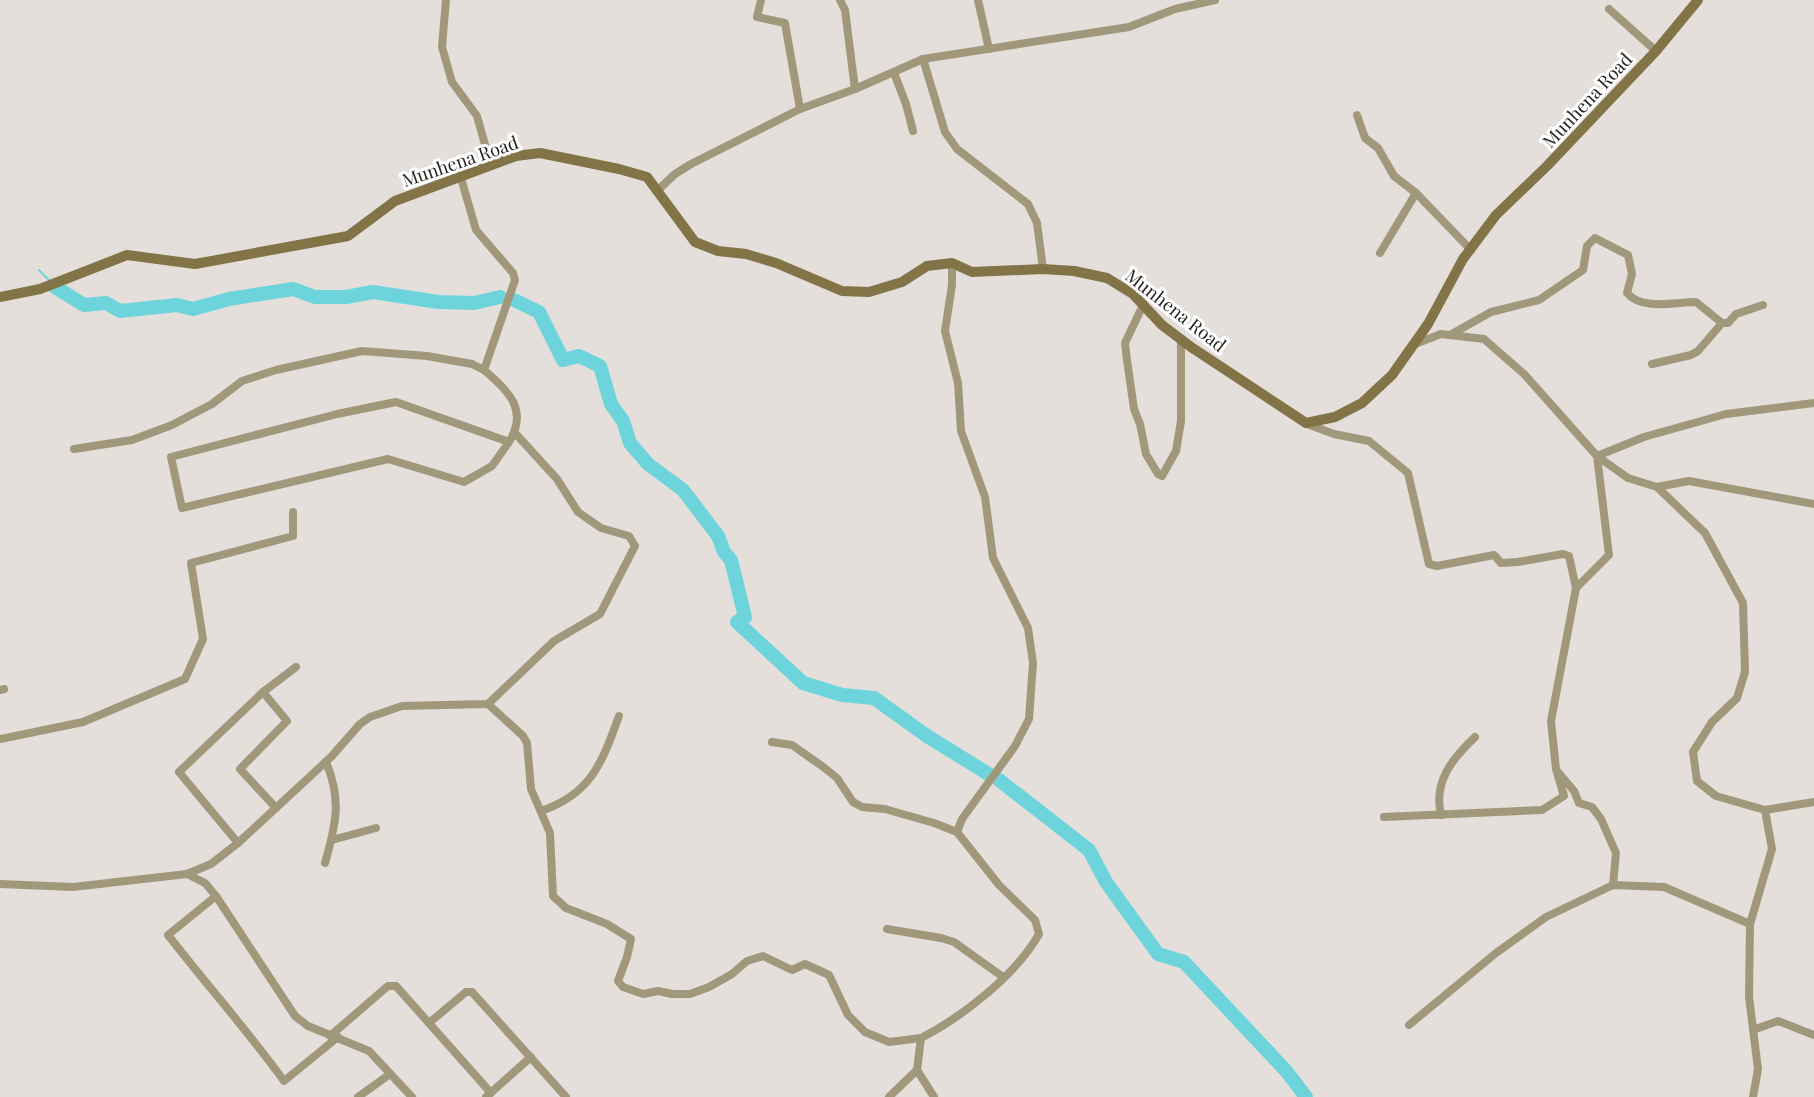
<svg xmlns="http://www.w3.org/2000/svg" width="1814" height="1097" font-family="'Playfair Display',serif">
<rect width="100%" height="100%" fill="#e4dfdb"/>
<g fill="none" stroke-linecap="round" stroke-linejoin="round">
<path stroke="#6ed4dc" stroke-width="2" d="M39,270L49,280"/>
<g stroke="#6ed4dc" stroke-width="14">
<path d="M55,287L84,305L106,303L120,311L177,305L193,309L229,299L293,289L315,297H346L373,292L438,302L474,303L500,297"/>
<path d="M514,300L539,312L563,360L579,356L600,366L611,404L623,421L630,443L648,464L683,490L718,536L724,552L731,560L745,617L737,622L803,683L842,695L874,698L927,736L990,775"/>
<path d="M999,780L1089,850L1106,882L1158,954L1184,962L1287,1072L1306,1097"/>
</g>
<g stroke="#a1977a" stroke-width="8">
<path d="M446,0L442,47L452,82L477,116L491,166"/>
<path d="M761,0L757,17L785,23L800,109"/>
<path d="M840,0L845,10L855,89"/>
<path d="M978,0L989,49"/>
<path d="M1609,9L1656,51"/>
<path d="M923,59L945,132L957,149L1028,204L1037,223L1043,269"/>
<path d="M894,73L906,104L913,131"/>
<path d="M1357,115L1365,138L1378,148L1394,176L1416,193L1471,250"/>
<path d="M461,178L476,230L513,273L515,280L484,370C508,390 529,410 509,442L396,402L337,414L171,457L182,508L388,459L464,482L492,466L509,442"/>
<path d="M657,191L675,174L691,164L800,109L855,89L923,59L1129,27L1175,9L1215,0"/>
<path d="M1380,253L1416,193"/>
<path d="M1143,305L1125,343L1127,360L1134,409L1140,424L1146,454L1158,474L1162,476L1176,451L1181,421V339"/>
<path d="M1450,335L1491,312L1539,300L1583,270L1587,246L1595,238L1628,255L1632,274L1627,293C1642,311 1676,302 1696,302L1722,323H1728L1736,314L1763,305"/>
<path d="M1415,344L1441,334L1484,339L1524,374L1597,456L1628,478L1657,487L1705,533L1743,603L1745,672L1737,698L1712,722L1693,752L1697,781L1716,796L1765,810L1814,802"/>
<path d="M1652,364L1691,355L1698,351L1722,323"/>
<path d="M1307,424L1334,434L1369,441L1408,473L1429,564L1437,566L1494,555L1501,563L1518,562L1563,554L1569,556L1576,588"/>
<path d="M74,449L132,440L172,425L212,404L242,381L276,370L362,351L427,356L472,364L484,370"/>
<path d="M1657,487L1689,481L1814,504"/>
<path d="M0,690L4,689"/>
<path d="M263,692L287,721L240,769L276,808"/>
<path d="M488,704L523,736L527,743L531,789L550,833L553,896L566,908L607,924L631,939L627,957L618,981L623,987L643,994L658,991L672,994H690L709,987L732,974L747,961L763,956L792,970L805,964L829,975L848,1015L865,1032L889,1042L921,1038"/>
<path d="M0,739L83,722L185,679L203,639L191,563L293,536V512"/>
<path d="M772,742L792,745L822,766L837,778L853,802L862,807L885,809L934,823L957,832"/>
<path d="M1558,772L1574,791L1579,803L1592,807L1601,819L1616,853L1613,885"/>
<path d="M541,811C591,794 602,763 619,716"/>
<path d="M1441,815C1433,782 1452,759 1475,737"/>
<path d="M1384,817L1542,810L1564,796L1556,769L1551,721L1576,588L1609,555L1597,456L1644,437L1726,414L1814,403"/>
<path d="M332,840L376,828"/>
<path d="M238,843L179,772L263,692L296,667"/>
<path d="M325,863C336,824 342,800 326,762"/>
<path d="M187,874L205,883L216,896L295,1016L308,1026L369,1051L412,1097"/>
<path d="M0,884L73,887L187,874L211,864L238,843L331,757L360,724L370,717L402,706L488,704L554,641L600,614L635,546L629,536L601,528L578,512L557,479L515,433"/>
<path d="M216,896L168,935C206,984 248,1031 284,1081L338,1037"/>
<path d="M887,929L941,938L954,942L1003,977"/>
<path d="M429,1023L466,992H472L566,1097"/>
<path d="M1409,1025L1496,953L1546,917L1613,885L1664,887L1750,924"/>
<path d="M1753,1030L1778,1021L1814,1035"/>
<path d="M330,1036L388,986H396L491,1093"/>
<path d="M917,1070L934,1097"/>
<path d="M358,1097L390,1074"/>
<path d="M486,1097L531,1057"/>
<path d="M889,1097L917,1070L921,1038C962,1017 1016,975 1039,934L1035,920L999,885L957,832L962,819L1015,746L1029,719L1033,663L1028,628L993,558L985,497L961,431L958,383L945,331L952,285V263"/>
<path d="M1753,1097L1758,1069L1749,997L1750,924L1772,849L1765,810"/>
</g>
<path stroke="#837447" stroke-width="10" d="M0,297L40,289L127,255L195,264L348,236L395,201L516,156L540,153L619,169L647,177L695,242L718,251L746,254L776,263L842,291L869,292L902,282L927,266L952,263L972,272L1043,269L1074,271L1107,278L1133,294L1162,325L1191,347L1306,423L1335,417L1362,403L1392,375L1428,324L1463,259L1496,215L1547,166L1656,51L1698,0"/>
</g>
<g text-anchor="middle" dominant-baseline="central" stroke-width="6" stroke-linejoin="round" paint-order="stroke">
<g font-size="18" fill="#272523" stroke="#fff">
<text transform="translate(1587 100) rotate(-47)">Munhena Road</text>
<text transform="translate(460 161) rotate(-19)">Munhena Road</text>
<text transform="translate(1176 310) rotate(38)">Munhena Road</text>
</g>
</g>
</svg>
